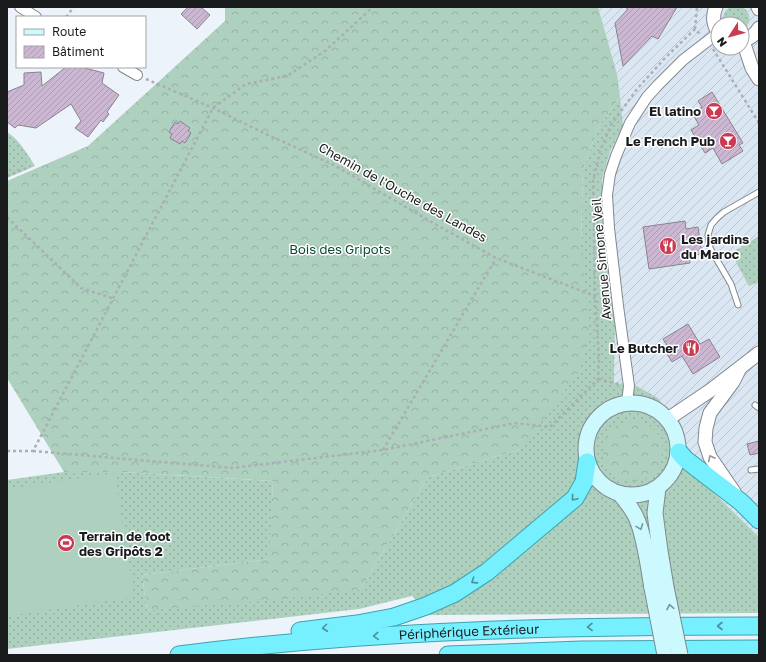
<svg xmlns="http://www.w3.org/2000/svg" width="766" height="662" font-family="'Golos Text',sans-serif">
<defs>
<pattern id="industrial-furrows" width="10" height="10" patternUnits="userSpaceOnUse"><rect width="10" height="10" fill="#dae7f3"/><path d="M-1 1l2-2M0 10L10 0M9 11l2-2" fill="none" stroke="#bac6d0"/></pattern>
<pattern id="grass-dots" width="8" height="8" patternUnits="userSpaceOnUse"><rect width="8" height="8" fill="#aed0be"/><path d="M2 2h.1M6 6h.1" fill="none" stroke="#95b2a3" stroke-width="1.8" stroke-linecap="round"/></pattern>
<pattern id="forest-crowns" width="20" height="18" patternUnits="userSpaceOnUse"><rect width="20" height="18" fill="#aed0be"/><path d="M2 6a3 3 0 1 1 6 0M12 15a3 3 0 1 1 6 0" fill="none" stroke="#95b2a3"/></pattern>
<pattern id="building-hatch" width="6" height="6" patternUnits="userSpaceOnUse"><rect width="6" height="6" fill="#ccb7d2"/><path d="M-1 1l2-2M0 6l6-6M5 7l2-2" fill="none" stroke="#af9db4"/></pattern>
</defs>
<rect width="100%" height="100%" fill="#ecf3fa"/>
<path fill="url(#industrial-furrows)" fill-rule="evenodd" d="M598,7H759V537L705,484L633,384L614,383L615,319L603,227L602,178L610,152L622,126L617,74ZM718,24H742V48H718Z"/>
<g fill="url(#grass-dots)">
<path d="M730,7C733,7 739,6 743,7C744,8 746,10 747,11C752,19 749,26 742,31V24H724C721,17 724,11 730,7Z"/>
<path d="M620,97L623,126L610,152L602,178L603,227L615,319L614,383L633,384L658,398L684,436L689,455L705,484L759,537V613L431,615L412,596L359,609L7,649V480L64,472H121L273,481L270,559L142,575L147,610L361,589L428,477L521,449L581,246L583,170L598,127Z"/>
<path d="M7,132C19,140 27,153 35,166L7,178Z"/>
<path d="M759,236V282L749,286L731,253Z"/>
</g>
<g fill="url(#forest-crowns)">
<path d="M225,7H598L617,74L620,97L598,127L583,170L581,246L589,330L580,370L521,449L428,477L361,589L276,600L147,610L142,575L269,559L273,481L121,472H64L7,378V181L88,146L225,21Z"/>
<circle cx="633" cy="451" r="30"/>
</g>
<path fill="#aed0be" d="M115,473L134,597L7,616V489Z"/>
<g fill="url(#building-hatch)" stroke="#89848b">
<path d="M188,7H201L210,15L197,29L181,14Z"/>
<path d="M627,7H677L658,39L652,36L623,66L615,23L627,10Z"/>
<path d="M66,67H81L104,73L102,83L119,95L107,112L109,114L103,122L101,120L88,137L75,128L81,121L71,104L36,128L18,125L15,128L7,122V92L24,85V73L41,72L42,86Z"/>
<path d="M712,92L743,143L739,145L743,151L722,164L713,148L705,153L691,130L699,125L692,113L702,107L698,101Z"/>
<path d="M180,121L190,128L188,131L191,133L185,143L182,141L180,144L170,138L172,134L169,132L175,122L178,124Z"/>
<path d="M685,221L686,229L698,227L702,254L689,256L690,263L649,269L643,227Z"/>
<path d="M688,324L700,344L709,339L720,357L693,374L682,356L672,362L664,349L668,347L663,339Z"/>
<path d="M759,441V453L750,455L747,444Z"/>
</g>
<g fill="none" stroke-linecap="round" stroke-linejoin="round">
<defs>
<g id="service">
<path d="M738,305L731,284L710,248L708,235L711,225L717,218L724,212L759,192"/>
<path d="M755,405L759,408"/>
<path d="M751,470L759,469"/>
</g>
<g id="minor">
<path d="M20,7L36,17"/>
<path d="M123,67L137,75"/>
<path d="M627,402L629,386L618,306L609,228L607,195L610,174L616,156L630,123L647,97L658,85L683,60L718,33"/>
</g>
<g id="tertiary">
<path d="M716,7C712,16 713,24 718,32"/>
<path d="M758,7L759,9"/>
<path d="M742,41C750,39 755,35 759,28"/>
<path d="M743,41L752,68L759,79"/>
<path d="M668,419L711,390L759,353"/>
<path d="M734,492L710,457L705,442L706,428L710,413L733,382L740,368"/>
</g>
<g id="secondary">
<circle cx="632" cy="449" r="46"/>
<path d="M658,488L655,513L660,551L666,587"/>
<path d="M620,494C626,501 632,509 636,517C645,537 648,566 652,588"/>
</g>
<g id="trunk">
<path d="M679,452L685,459L741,502L759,520"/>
<path d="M300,631L357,624L394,617L426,606L455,593L487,572L575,498L584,482L587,462"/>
<path id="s1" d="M179,655C371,630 565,626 759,626"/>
<path d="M448,655L581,650L759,649"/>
</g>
</defs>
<use href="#service" stroke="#81878d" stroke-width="7"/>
<use href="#minor" stroke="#81878d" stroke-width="12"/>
<use href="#tertiary" stroke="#81878d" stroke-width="15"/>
<use href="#secondary" stroke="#81878d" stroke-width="17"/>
<use href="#trunk" stroke="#3fa2af" stroke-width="19"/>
<g stroke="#aaafb5" stroke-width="2.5" stroke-dasharray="3 3" stroke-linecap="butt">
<path d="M66,17L74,7"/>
<path d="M695,29L697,7"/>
<path d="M713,49L759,123"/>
<path d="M146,79L213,108L266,134L334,165L433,223L496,258L595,296"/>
<path d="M7,176L29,167"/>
<path d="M7,217L81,288L112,298"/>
<path d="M598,379L618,384"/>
<path d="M383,450L496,258"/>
<path d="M7,451H33L213,108L246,84L287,76L325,51L373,7"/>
<path d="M33,451L232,468L383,450L515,423L550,427L598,379L599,359L595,296L593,181L600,151L611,125L637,89L665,58L695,29L701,35"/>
</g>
<use href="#service" stroke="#fff" stroke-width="5"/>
<use href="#minor" stroke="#fff" stroke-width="10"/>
<use href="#tertiary" stroke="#fff" stroke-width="13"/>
<use href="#secondary" stroke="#ccf9fe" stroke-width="15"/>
<use href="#trunk" stroke="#76effe" stroke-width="17"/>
<defs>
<g id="secondary-bridge">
<path d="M666,587L680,655"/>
<path d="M652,588L665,655"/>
</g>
</defs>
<use href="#secondary-bridge" stroke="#81878d" stroke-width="17" stroke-linecap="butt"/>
<use href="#secondary-bridge" stroke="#ccf9fe" stroke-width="15"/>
</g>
<defs><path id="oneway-chevron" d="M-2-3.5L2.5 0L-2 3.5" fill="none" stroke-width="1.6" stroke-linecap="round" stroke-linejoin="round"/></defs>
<use stroke="#989899" href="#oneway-chevron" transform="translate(711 458) rotate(-117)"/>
<g stroke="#4c9099">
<use href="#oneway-chevron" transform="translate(574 498) rotate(130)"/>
<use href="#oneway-chevron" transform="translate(474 581) rotate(147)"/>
<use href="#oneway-chevron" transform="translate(720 626) rotate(180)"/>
<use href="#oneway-chevron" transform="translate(590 627) rotate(179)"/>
<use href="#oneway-chevron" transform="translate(325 628) rotate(173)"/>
<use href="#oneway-chevron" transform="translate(376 636) rotate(176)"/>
</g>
<g stroke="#7b9599">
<use href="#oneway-chevron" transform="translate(640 527) rotate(70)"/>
<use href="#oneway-chevron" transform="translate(670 607) rotate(-101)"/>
</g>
<defs>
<symbol id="bar-disc" viewBox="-11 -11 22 22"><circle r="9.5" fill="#ca3a52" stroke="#fff"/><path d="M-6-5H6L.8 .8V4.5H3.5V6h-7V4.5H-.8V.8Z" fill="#fff"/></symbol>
<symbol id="restaurant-disc" viewBox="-11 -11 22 22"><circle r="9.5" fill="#ca3a52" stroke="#fff"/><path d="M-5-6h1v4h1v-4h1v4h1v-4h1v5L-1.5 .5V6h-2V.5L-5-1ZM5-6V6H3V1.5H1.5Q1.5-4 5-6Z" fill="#fff"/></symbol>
<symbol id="stadium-disc" viewBox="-11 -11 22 22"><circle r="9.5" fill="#ca3a52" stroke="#fff"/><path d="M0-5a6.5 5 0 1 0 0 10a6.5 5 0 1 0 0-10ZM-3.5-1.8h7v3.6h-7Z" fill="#fff"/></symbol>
</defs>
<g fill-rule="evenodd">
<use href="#bar-disc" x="704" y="101" width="20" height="20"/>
<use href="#bar-disc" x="718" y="131" width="20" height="20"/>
<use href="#restaurant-disc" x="658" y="236" width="20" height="20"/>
<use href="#restaurant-disc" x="681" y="338" width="20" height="20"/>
<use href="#stadium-disc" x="56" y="533" width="20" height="20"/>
</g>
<g text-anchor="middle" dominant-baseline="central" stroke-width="3" stroke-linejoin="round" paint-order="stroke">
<g font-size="13" font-weight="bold" fill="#191b1d" stroke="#fff" text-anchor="end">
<text x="701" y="111">El latino</text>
<text x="715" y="141">Le French Pub</text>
<text x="681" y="239" text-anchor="start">Les jardins<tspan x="681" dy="15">du Maroc</tspan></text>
<text x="678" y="348">Le Butcher</text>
<text x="79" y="536" text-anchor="start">Terrain de foot<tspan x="79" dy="15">des Gripôts 2</tspan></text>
</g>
<g font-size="13" fill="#191b1d" stroke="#fff">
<text transform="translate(403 192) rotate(29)">Chemin de l'Ouche des Landes</text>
<text transform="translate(601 259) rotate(-95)">Avenue Simone Veil</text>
<text stroke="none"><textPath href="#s1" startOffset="291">Périphérique Extérieur</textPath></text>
</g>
<g font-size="13" fill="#0a4b34" stroke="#fff">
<text x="340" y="249">Bois des Gripots</text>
</g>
</g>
<rect width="766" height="662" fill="none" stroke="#191b1d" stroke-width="16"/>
<rect x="16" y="16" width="130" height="52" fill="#ffffff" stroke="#a3a4a5"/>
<rect x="24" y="29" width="20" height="6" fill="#ccf9fe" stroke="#a3a4a5"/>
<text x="52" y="36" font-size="12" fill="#191b1d">Route</text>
<rect x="24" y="46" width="20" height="12" fill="url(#building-hatch)" stroke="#a3a4a5"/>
<text x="52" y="56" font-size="12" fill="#191b1d">Bâtiment</text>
<g transform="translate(730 36) rotate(234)"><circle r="19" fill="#ffffff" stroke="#a3a4a5"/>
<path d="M0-3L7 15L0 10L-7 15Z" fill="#ca3a52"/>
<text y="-6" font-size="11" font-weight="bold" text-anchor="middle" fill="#191b1d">N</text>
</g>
</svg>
